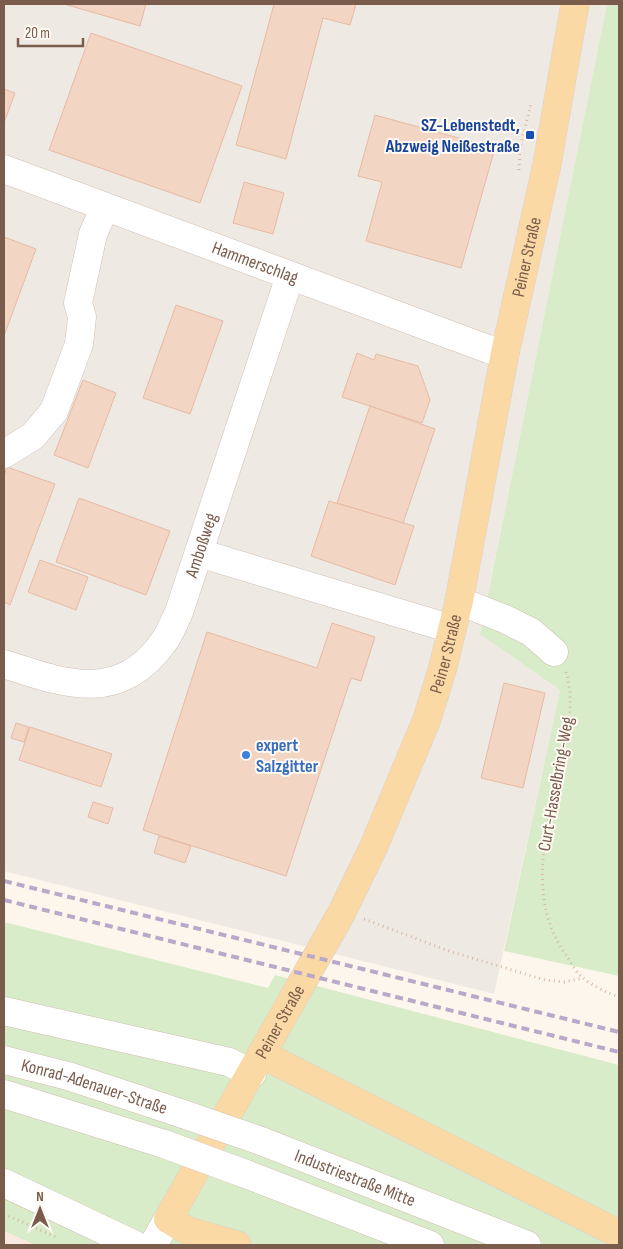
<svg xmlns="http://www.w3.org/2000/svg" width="623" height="1249" font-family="'Sofia Sans Condensed',sans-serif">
<rect width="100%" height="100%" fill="#fdf6ec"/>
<path fill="#fde8e0" d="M4,1231L35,1245H4Z"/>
<path fill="#efe9e4" d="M4,4H607L480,633L560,690L494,994L4,871Z"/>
<g fill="#d8ecc9">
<path d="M607,4H619V976L504,951L560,690L480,634Z"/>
<path d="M4,922L268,988L275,975L619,1065V1245H35L4,1231Z"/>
</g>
<g fill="#f3d5c3" stroke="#e6bba3">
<path d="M64,4H146L140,26Z"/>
<path d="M274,4H356L350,25L323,18L286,159L236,145Z"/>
<path d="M91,33L242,86L200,203L49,150Z"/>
<path d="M4,89L15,93L4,123Z"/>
<path d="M375,115L495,148L461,268L366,241L382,182L358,176Z"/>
<path d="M244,182L284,193L273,234L233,223Z"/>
<path d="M4,237L36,249L4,336Z"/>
<path d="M176,305L223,321L190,414L143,398Z"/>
<path d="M357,353L374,360L376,354L418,366L430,400L422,423L342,397Z"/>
<path d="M83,380L116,393L88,468L54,455Z"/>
<path d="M370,406L435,429L403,523L337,503Z"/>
<path d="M7,467L55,484L10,605L4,602V476Z"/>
<path d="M79,498L170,531L146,595L56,562Z"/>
<path d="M329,501L414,526L395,585L311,556Z"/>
<path d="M40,560L88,577L76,610L28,592Z"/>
<path d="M332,623L375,637L361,681L351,678L286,876L143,830L207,632L317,668Z"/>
<path d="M504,683L545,693L523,788L481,778Z"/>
<path d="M16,723L29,727L24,742L11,738Z"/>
<path d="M30,727L112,754L101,787L19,760Z"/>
<path d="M93,802L113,808L108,824L88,817Z"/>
<path d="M159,836L191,846L185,863L154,853Z"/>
</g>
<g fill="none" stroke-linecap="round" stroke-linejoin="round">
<defs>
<g id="minor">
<path id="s1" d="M4,169L488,349L505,353"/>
<path d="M4,454L33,436L54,411L79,344L82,317L78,303L93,234L105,207"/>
<path d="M199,553L452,629"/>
<path d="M459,601L505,619L531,632L554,652"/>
<path id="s2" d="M4,664C66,684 118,704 163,643C170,634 174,622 179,612L290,276"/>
<path d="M4,1011L229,1062L252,1074"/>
<path id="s3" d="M4,1060L68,1076L183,1114"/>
<path d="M4,1094L164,1144"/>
<path id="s4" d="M261,1141L527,1245"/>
<path d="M243,1173L430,1245"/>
<path d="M4,1183L135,1245"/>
<path d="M153,1245L168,1219"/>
</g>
<g id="major">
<path d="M263,1055L619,1234"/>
<path id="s5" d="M237,1245L188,1231L168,1219L342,912L374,846L427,719L443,667L459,601L505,353L547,164L575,4"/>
</g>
</defs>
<use href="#minor" stroke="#d1beb0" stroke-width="29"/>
<use href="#major" stroke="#dad1cd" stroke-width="29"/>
<g stroke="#d9b8a5" stroke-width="3" stroke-dasharray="1 4" stroke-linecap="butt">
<path d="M519,170L520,149L531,103"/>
<path d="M566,672C574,698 569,725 563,751C550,818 522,896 567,956C571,963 576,972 582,977C591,985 609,994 619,997"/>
<path d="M364,919L449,951L545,980L564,982L583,978"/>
<path d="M4,1214L56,1237"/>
</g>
<use href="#minor" stroke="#fff" stroke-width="28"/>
<use href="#major" stroke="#fbd9a5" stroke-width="28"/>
<g stroke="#b9a8c9" stroke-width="4" stroke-dasharray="8 5" stroke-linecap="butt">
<path d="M4,881L619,1032"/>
<path d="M4,900L619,1052"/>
</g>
<defs>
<g id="minor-bridge">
<path d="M183,1114L261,1141"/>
<path d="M164,1144L243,1173"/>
</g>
</defs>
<use href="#minor-bridge" stroke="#d1beb0" stroke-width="29" stroke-linecap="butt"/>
<use href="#minor-bridge" stroke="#fff" stroke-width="28"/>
</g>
<rect fill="#1a4fb4" stroke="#fffaf3" stroke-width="2" x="525" y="130" width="10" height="10" rx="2.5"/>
<circle fill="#3f7fe0" stroke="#fffaf3" stroke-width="2" cx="246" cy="755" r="5"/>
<g text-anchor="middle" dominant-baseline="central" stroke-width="4" stroke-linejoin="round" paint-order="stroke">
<g font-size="18" font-weight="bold" fill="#164399" stroke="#fffaf3" text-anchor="end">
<text x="520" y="125">SZ-Lebenstedt,<tspan x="520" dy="21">Abzweig Neißestraße</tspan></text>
</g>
<g font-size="18" fill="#7a5c4d" stroke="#fffaf3">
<text stroke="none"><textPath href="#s5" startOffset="1111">Peiner Straße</textPath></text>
<text stroke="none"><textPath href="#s1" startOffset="268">Hammerschlag</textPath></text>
<text stroke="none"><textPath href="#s2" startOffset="281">Amboßweg</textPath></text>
<text stroke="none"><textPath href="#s5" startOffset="706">Peiner Straße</textPath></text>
<text transform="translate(556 784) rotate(-80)">Curt-Hasselbring-Weg</text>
<text stroke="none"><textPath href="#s5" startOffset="301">Peiner Straße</textPath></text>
<text stroke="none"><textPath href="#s3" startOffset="94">Konrad-Adenauer-Straße</textPath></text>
<text stroke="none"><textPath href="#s4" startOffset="101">Industriestraße Mitte</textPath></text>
</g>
<g font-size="18" font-weight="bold" fill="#366cbe" stroke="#fffaf3" text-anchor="start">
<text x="256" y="745">expert<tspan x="256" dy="21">Salzgitter</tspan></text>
</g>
</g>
<rect width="623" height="1249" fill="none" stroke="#7a5c4d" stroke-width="10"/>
<g transform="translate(40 1209)" stroke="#fffaf3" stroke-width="4" paint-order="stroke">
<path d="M0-4L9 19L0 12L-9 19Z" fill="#7a5c4d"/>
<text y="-8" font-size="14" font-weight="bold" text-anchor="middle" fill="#7a5c4d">N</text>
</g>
<path d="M18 38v8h65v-8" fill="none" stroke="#7a5c4d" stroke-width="2.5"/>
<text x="25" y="38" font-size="15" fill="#7a5c4d" stroke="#fffaf3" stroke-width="4" paint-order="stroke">20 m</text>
</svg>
